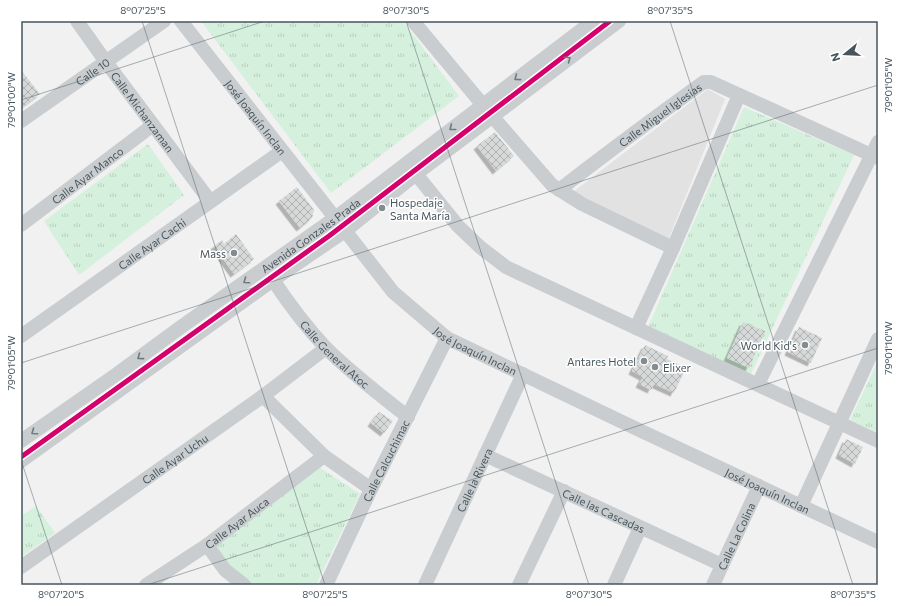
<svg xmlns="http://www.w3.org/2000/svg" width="899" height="606" font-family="Commissioner,sans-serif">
<defs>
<pattern id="park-tufts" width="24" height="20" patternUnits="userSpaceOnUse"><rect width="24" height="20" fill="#d5f0dc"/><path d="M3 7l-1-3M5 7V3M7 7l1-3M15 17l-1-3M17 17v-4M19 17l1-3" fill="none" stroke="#b8d0bf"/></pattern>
<pattern id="building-cross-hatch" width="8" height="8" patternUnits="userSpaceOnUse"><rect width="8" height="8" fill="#d7d9d9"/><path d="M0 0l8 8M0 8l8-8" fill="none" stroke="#b0b3b3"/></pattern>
<filter id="shadow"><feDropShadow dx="-3.5" dy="3.5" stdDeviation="0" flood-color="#0004"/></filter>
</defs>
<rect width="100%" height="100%" fill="#f1f1f1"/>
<path fill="#e3e2e3" d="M708,89L725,99L668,240L573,192Z"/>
<g fill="url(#park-tufts)">
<path d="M201,21H403L459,96L331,193Z"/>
<path d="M744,107L854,155L749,378L648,327Z"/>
<path d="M148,144L184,195L79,275L44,221Z"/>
<path d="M878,361V433L850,420Z"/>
<path d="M319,467L360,494L316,585H251L227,567L214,545Z"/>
<path d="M36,506L55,533L21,557V516Z"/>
</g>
<g fill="url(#building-cross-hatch)" filter="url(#shadow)">
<path d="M21,70L40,94L21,108Z"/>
<path d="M495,132L514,156L496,171L477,146Z"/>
<path d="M297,187L314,210L312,218L300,228L279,201Z"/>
<path d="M236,234L254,259L234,274L214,246L222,240L224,244Z"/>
<path d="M743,322L765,331L749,368L727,358Z"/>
<path d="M799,327L822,338L811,363L788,352Z"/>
<path d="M645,345L668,356L667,359L686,368L674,393L654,384L651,390L639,384L643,377L632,371Z"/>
<path d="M379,412L393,421L384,433L371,423Z"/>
<path d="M846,439L863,447L855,464L839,455Z"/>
</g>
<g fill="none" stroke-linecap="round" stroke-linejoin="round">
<g stroke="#cacdcf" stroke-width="14">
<path id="s1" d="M77,21L106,62L210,201"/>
<path id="s2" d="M181,21L393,292L447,338L637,429L878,542"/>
<path d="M413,21L492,116L552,185L582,204L673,248"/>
<path id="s3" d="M21,121L164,21"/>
<path d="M416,174L458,226L480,247L506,267L878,441"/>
<path id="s4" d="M559,190C607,153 655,117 704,82H711L878,158"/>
<path id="s5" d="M21,225L153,125"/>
<path id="s6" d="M273,280C289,304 306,327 326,348C351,373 380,395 408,417"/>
<path d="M636,328L673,248L739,95"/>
<path id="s7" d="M21,336L282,151"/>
<path d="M758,384L878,142"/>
<path d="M263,396L324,456L371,489"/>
<path id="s8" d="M21,441L117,374L181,327L335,218L593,21"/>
<path id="s9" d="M485,455L722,565"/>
<path d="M21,461L273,280L345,231L416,174L619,21"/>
<path d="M801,506L878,339"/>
<path d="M207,545L225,570L244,585"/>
<path id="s10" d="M21,567L263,396L326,348"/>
<path id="s11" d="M146,585L207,545L324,456"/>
<path id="s12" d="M326,585L371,489L447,338"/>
<path id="s13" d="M425,585L523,374"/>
<path d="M519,585L564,491"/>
<path d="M614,585L640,528"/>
<path id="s14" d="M713,585L759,486"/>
</g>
<defs>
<path id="cycleway" d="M21,457L329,236L610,21"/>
</defs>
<use href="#cycleway" stroke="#fff" stroke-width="8"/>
<use href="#cycleway" stroke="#d6006c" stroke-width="5"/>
</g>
<defs><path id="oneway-chevron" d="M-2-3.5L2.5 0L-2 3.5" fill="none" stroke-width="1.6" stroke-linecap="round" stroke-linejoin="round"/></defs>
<g stroke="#6e7a80">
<use href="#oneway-chevron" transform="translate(568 59) rotate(-37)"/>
<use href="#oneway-chevron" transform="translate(517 78) rotate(143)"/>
<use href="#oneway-chevron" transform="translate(452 128) rotate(142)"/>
<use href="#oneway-chevron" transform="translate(246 281) rotate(145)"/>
<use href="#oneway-chevron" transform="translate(140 357) rotate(144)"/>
<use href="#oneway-chevron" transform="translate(34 432) rotate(145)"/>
</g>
<path fill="none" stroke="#47565e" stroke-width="1" stroke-opacity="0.45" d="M142,21L325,585M406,21L589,585M670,21L853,585M21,100L265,21M21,363L878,85M21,460L62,585M147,585L878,348"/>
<g fill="#828c91" stroke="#fff" stroke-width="1.5">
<circle cx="382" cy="208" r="4"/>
<circle cx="234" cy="253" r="4"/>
<circle cx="805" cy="345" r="4"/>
<circle cx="644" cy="361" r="4"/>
<circle cx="655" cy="367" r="4"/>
</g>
<g text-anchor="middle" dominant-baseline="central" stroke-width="3" stroke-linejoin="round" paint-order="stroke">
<g font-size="11" fill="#47565e" stroke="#fff">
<text stroke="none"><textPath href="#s3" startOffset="87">Calle 10</textPath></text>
<text stroke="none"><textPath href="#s1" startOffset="112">Calle Michanzaman</textPath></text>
<text stroke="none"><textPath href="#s4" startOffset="126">Calle Miguel Iglesias</textPath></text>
<text stroke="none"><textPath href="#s2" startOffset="122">José Joaquín Inclan</textPath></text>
<text stroke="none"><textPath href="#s5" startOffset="83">Calle Ayar Manco</textPath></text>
<text stroke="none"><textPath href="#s8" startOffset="355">Avenida Gonzales Prada</textPath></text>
<text stroke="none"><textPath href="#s7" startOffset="160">Calle Ayar Cachi</textPath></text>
<text stroke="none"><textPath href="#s2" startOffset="446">José Joaquín Inclan</textPath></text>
<text stroke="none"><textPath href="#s6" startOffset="97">Calle General Atoc</textPath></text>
<text stroke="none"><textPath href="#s10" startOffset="188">Calle Ayar Uchu</textPath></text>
<text stroke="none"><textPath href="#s12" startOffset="138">Calle Calcuchimac</textPath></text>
<text stroke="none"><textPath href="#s13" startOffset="116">Calle la Rivera</textPath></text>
<text stroke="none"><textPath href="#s2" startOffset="770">José Joaquín Inclan</textPath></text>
<text stroke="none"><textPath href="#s9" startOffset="131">Calle las Cascadas</textPath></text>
<text stroke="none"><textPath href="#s11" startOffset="110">Calle Ayar Auca</textPath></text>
<text stroke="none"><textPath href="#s14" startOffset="54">Calle La Colina</textPath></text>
</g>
<g font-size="11" fill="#47565e" stroke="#fff" text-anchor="end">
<text x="390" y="202" text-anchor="start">Hospedaje<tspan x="390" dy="13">Santa María</tspan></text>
<text x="226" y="253">Mass</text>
<text x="797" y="345">World Kid's</text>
<text x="636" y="361">Antares Hotel</text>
<text x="663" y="367" text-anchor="start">Elixer</text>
</g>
</g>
<rect width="899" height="606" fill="none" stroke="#ffffff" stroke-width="44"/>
<g transform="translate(845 54) rotate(252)" stroke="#ffffff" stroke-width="3" paint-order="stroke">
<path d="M0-3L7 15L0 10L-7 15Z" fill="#47565e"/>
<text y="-6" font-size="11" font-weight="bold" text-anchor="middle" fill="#47565e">N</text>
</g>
<rect x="22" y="22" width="855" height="562" fill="none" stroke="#47565e" stroke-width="1.5"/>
<g font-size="10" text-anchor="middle" fill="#47565e">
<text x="143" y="14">8°07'25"S</text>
<text x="406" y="14">8°07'30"S</text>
<text x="670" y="14">8°07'35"S</text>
<text transform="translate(888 85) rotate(-90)" y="4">79°01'05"W</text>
<text transform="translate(11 100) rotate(-90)" y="4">79°01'00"W</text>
<text transform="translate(888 348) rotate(-90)" y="4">79°01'10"W</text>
<text transform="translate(11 363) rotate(-90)" y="4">79°01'05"W</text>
<text x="61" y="598">8°07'20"S</text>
<text x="325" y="598">8°07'25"S</text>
<text x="589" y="598">8°07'30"S</text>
<text x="853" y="598">8°07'35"S</text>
</g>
</svg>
